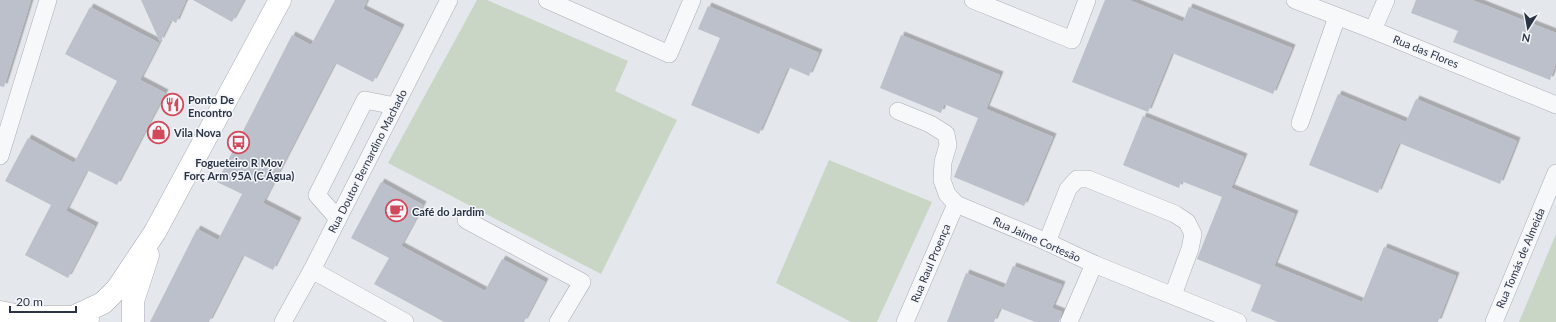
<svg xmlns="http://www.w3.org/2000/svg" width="1556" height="322" font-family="Lato,sans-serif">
<defs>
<filter id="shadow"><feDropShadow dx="3.5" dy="-3.5" stdDeviation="0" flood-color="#0004"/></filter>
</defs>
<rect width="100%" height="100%" fill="#e4e7ec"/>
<g fill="#c9d6c5">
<path d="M477,0H487L628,61L615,91L677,120L601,274L388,163Z"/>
<path d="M829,160L932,202L877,322H851L776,283Z"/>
<path d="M1556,234V322H1519Z"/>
</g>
<g fill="#bbc0ca" filter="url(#shadow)">
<path d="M0,0H31L4,87L0,86Z"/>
<path d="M141,0H186L176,23L171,20L160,42Z"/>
<path d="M193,0H244L232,22Z"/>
<path d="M335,0H367L363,9L401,28L373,82L335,63L263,203L298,221L273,270L243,255L209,322H150L197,229L218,240L242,194L217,182L292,35L311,45Z"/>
<path d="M1105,0H1129L1183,22L1189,7L1292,48L1273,94L1172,53L1148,112L1072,82Z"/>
<path d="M1416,0H1472L1556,33V63L1550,80L1453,42L1458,31L1411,13Z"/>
<path d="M708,6L819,53L809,76L788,67L759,134L691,105L720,38L698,29Z"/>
<path d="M90,7L159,43L140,80L165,93L117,185L87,170L66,211L95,226L68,278L25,255L51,205L5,181L28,138L74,163L117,81L65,54Z"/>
<path d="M901,35L1000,75L986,109L1053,137L1024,206L954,177L978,118L944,104L941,113L880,88Z"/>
<path d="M1338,94L1406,122L1416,99L1517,141L1500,184L1399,143L1378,193L1309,165Z"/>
<path d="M1143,116L1244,157L1231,188L1295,214L1274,266L1362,302L1384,247L1456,276L1438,322H1278L1251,311L1261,285L1197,259L1222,197L1181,181L1179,188L1123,165Z"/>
<path d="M381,182L423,205L401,246L485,291L502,259L545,282L524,322H444L374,284L389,258L351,238Z"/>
<path d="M1013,266L1062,285L1052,308L1062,312L1059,322H1035L1000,308L994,322H947L966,273L1004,288Z"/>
</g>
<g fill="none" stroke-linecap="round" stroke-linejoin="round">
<defs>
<g id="street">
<path d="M547,0L669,54L692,0"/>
<path d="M973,0L1072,40L1087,0"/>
<path d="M1295,0L1373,30L1556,105"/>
<path d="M1373,30L1386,0"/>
<path d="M898,111L930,124L946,134L948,145L943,162L942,180L947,194L956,204L1047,242L1094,264L1238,322"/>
<path d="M1300,123L1337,17"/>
<path d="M0,156L48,0"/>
<path d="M338,219L317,195L365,100L395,106"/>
<path d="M466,220L582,282L558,322"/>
<path d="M1047,242L1068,189L1077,179H1088L1175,214L1187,222L1193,234L1190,249L1173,295"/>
<path d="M312,270L405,322"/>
<path d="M283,322L312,270L449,0"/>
<path d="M905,322L956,204"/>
<path d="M1069,322L1094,264"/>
<path d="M1494,322L1556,173"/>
</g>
<g id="secondary">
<path d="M0,312L25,317H73L88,319"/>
<path d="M73,317L103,303L117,289L155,232L280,0"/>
<path d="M133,322V301L148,255"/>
</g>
</defs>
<use href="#street" stroke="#a9aeb7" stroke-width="18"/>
<use href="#secondary" stroke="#a9aeb7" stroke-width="23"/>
<use href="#street" stroke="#f7f8fa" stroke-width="17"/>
<use href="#secondary" stroke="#fff" stroke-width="22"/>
</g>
<defs>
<symbol id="restaurant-ring" viewBox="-11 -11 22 22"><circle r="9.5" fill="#f4f6f9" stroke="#d1495b" stroke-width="1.5"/><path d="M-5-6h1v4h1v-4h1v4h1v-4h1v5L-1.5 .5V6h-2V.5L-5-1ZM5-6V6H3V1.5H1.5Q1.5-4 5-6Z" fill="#d1495b"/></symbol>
<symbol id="shop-ring" viewBox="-11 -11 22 22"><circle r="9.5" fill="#f4f6f9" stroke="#d1495b" stroke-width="1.5"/><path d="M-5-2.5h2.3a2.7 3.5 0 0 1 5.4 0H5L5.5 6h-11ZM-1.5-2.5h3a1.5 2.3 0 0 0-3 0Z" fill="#d1495b"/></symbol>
<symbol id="bus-ring" viewBox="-11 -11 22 22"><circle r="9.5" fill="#f4f6f9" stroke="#d1495b" stroke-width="1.5"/><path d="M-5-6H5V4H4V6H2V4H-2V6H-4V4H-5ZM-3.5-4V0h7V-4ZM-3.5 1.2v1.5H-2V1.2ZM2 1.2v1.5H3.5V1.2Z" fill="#d1495b"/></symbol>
<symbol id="cafe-ring" viewBox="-11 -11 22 22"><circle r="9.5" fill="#f4f6f9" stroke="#d1495b" stroke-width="1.5"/><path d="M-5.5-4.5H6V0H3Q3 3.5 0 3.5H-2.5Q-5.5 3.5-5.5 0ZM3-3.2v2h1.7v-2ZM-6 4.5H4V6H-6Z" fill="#d1495b"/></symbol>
</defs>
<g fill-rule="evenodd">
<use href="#restaurant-ring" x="160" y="92" width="25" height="25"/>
<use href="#shop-ring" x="146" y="120" width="25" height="25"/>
<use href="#bus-ring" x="226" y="130" width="25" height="25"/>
<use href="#cafe-ring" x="384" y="198" width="25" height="25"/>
</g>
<g text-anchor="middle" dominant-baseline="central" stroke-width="3" stroke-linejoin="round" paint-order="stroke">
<g font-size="11" fill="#2b3445" stroke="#f4f6f9">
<text transform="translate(1426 51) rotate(22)">Rua das Flores</text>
<text transform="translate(367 161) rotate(-63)">Rua Doutor Bernardino Machado</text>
<text transform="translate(1037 239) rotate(24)">Rua Jaime Cortesão</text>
<text transform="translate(1520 258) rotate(-67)">Rua Tomás de Almeida</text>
<text transform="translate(930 263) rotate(-67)">Rua Raul Proença</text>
</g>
<g font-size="11" font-weight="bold" fill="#2b3445" stroke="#f4f6f9" text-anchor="start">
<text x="188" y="99">Ponto De<tspan x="188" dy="13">Encontro</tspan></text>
<text x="174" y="132">Vila Nova</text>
<text x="239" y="162" text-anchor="middle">Fogueteiro R Mov<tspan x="239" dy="13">Forç Arm 95A (C Água)</tspan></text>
<text x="412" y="211">Café do Jardim</text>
</g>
</g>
<g transform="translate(1528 28) rotate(191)" stroke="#f4f6f9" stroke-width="3" paint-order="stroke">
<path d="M0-3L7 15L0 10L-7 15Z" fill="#2b3445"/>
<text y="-6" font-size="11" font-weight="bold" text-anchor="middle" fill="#2b3445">N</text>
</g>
<path d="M10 306v6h66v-6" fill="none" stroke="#2b3445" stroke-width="2"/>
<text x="16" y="306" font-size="12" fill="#2b3445" stroke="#f4f6f9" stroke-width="3" paint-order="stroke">20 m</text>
</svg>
